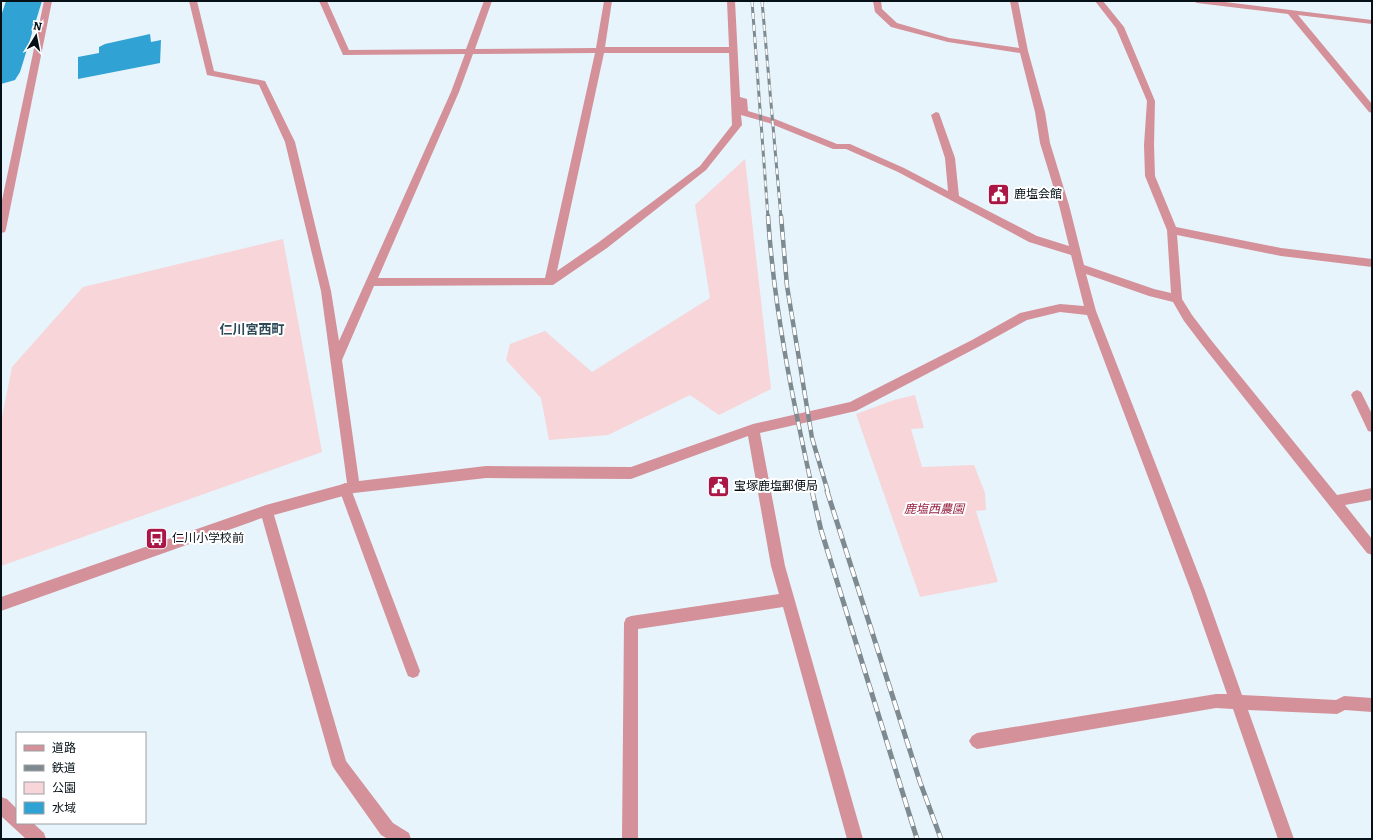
<svg xmlns="http://www.w3.org/2000/svg" width="1373" height="840" font-family="Bitter,'Noto Sans JP',serif">
<rect width="100%" height="100%" fill="#e7f4fb"/>
<g fill="#f7d5d9">
<path d="M745,159L771,389L719,415L690,395L608,435L549,440L541,398L506,360L510,344L545,331L592,372L710,298L695,205Z"/>
<path d="M283,239L322,452L1,566V422L12,367L83,287Z"/>
<path d="M915,395L924,428L911,429L922,467L974,465L985,493L986,510L976,511L998,582L920,597L856,414L894,400Z"/>
</g>
<path fill="#31a2d4" d="M150,34L151,42L161,40L160,63L78,79V57L99,53V47L105,44Z"/>
<g fill="none" stroke-linecap="round" stroke-linejoin="round">
<path fill="#31a2d4" fill-rule="evenodd" d="M6,1H42L20,72L15,80L1,84V16Z"/>
<path fill="#d4919a" fill-rule="evenodd" d="M345,483L349,485L351,489L420,671L418,676L413,678L408,676L406,671L339,489L341,485Z"/>
<path fill="#d4919a" fill-rule="evenodd" d="M1,797L7,799L17,809V823H33L44,833L46,839H26L1,816Z"/>
<g fill="#d4919a" fill-rule="evenodd">
<path d="M44,1H52L6,229L5,232L1,233V205Z"/>
<path d="M189,1H197L214,71L265,81L295,142L331,291L339,341L451,92L465,54L343,55L319,1H327L349,50L466,49L484,1H492L475,49L596,48L604,1H612L605,47H729L727,1H735L740,97L747,99L748,111L775,119L837,144H850L904,168L948,191L945,158L931,115L936,112L939,113L955,158L959,196L1037,236L1069,246L1059,205L1040,143L1035,112L1020,53L948,42L891,27L875,12L873,1H881L882,9L897,23L949,38L1019,48L1010,1H1018L1028,51L1045,112L1050,143L1069,205L1084,265L1154,289L1171,293L1167,230L1145,176L1144,145L1147,101L1116,28L1095,1H1103L1124,27L1155,101L1154,145L1155,176L1176,227L1281,248L1372,259V267L1281,256L1177,235L1182,299L1192,315L1211,340L1337,495L1372,488V500L1345,505L1372,539V555L1367,553L1203,346L1184,321L1173,302L1149,296L1086,274L1096,311L1205,591L1242,695L1336,700L1344,696L1372,698V712L1345,710L1337,714L1248,710L1294,839H1278L1233,709L1216,708L977,749L972,746L969,741L972,736L977,733L1216,694H1227L1191,591L1087,315L1060,312L1027,320L980,346L856,411L760,433L785,566L863,839H847L783,607L638,629V839H622L624,623L626,618L631,616L779,594L771,566L748,436L631,479L486,478L354,493L274,515L346,761L393,823L409,833L411,839H388L381,835L335,770L332,765L262,518L1,611V597L266,505L347,483L321,291L285,142L259,85L207,75ZM595,53L545,278H378L459,92L473,54ZM604,53H729L732,125L700,166L599,242L557,271ZM741,115L769,123L833,149H846L898,172L1029,242L1071,255L1084,306L1060,304L1020,313L972,340L850,402L753,424L631,467L486,466L359,481L342,360L374,286L553,285L607,248L706,170L742,125Z"/>
<path d="M1193,1H1217L1372,20V24L1298,15L1372,104V113L1369,112L1288,14L1197,3Z"/>
<path d="M1357,390L1361,392L1372,414V432L1368,431L1351,395L1353,392Z"/>
</g>
<defs>
<g id="rail-far2">
<path d="M752,1L768,217"/>
<path d="M762,1L781,217"/>
</g>
<g id="rail-far1">
<path d="M768,216C774,310 793,401 813,492"/>
<path d="M781,216L787,286L812,438L828,492"/>
</g>
<g id="rail">
<path d="M812,491L821,530L917,839"/>
<path d="M827,491L920,782L941,839"/>
</g>
</defs>
<use href="#rail-far2" stroke="#7e8a90" stroke-width="3"/>
<use href="#rail-far1" stroke="#7e8a90" stroke-width="4.5"/>
<use href="#rail" stroke="#7e8a90" stroke-width="5"/>
<use href="#rail-far2" stroke="#fff" stroke-width="2" stroke-dasharray="6" stroke-linecap="butt"/>
<use href="#rail-far1" stroke="#fff" stroke-width="3" stroke-dasharray="8" stroke-linecap="butt"/>
<use href="#rail" stroke="#fff" stroke-width="3.5" stroke-dasharray="10" stroke-linecap="butt"/>
</g>
<defs>
<symbol id="civic-square" viewBox="-11 -11 22 22"><rect x="-9" y="-9" width="18" height="18" rx="4" fill="#aa1646" stroke="#fff"/><path d="M-.6-6.5H3V-4.5H.6V-3L4-1V1h2V6H-6V1h2V-1L-.6-3ZM-1.2 2.5V6h2.4V2.5Z" fill="#fff"/></symbol>
<symbol id="bus-square" viewBox="-11 -11 22 22"><rect x="-9" y="-9" width="18" height="18" rx="4" fill="#aa1646" stroke="#fff"/><path d="M-5-6H5V4H4V6H2V4H-2V6H-4V4H-5ZM-3.5-4V0h7V-4ZM-3.5 1.2v1.5H-2V1.2ZM2 1.2v1.5H3.5V1.2Z" fill="#fff"/></symbol>
</defs>
<g fill-rule="evenodd">
<use href="#civic-square" x="986" y="182" width="25" height="25"/>
<use href="#civic-square" x="706" y="474" width="25" height="25"/>
<use href="#bus-square" x="144" y="526" width="25" height="25"/>
</g>
<g text-anchor="middle" dominant-baseline="central" stroke-width="4" stroke-linejoin="round" paint-order="stroke">
<g font-size="12" fill="#061117" stroke="#fff" text-anchor="start">
<text x="1014" y="194">鹿塩会館</text>
<text x="734" y="486">宝塚鹿塩郵便局</text>
<text x="172" y="538">仁川小学校前</text>
</g>
<g font-size="12" font-style="italic" fill="#972342" stroke="#fff">
<text x="934" y="509">鹿塩西農園</text>
</g>
<g font-size="13" font-weight="bold" fill="#2e4a58" stroke="#fff">
<text x="252" y="329">仁川宮西町</text>
</g>
</g>
<rect width="1373" height="840" fill="none" stroke="#061117" stroke-width="4"/>
<rect x="16" y="732" width="130" height="92" fill="#ffffff" stroke="#9ba0a2"/>
<rect x="24" y="745" width="20" height="6" fill="#d4919a" stroke="#9ba0a2"/>
<text x="52" y="752" font-size="12" fill="#061117">道路</text>
<rect x="24" y="765" width="20" height="6" fill="#7e8a90" stroke="#9ba0a2"/>
<text x="52" y="772" font-size="12" fill="#061117">鉄道</text>
<rect x="24" y="782" width="20" height="12" fill="#f7d5d9" stroke="#9ba0a2"/>
<text x="52" y="792" font-size="12" fill="#061117">公園</text>
<rect x="24" y="802" width="20" height="12" fill="#31a2d4" stroke="#9ba0a2"/>
<text x="52" y="812" font-size="12" fill="#061117">水域</text>
<g transform="translate(36 36) rotate(10)" stroke="#ffffff" stroke-width="3" paint-order="stroke">
<path d="M0-3L7 15L0 10L-7 15Z" fill="#061117"/>
<text y="-6" font-size="11" font-weight="bold" text-anchor="middle" fill="#061117">N</text>
</g>
</svg>
